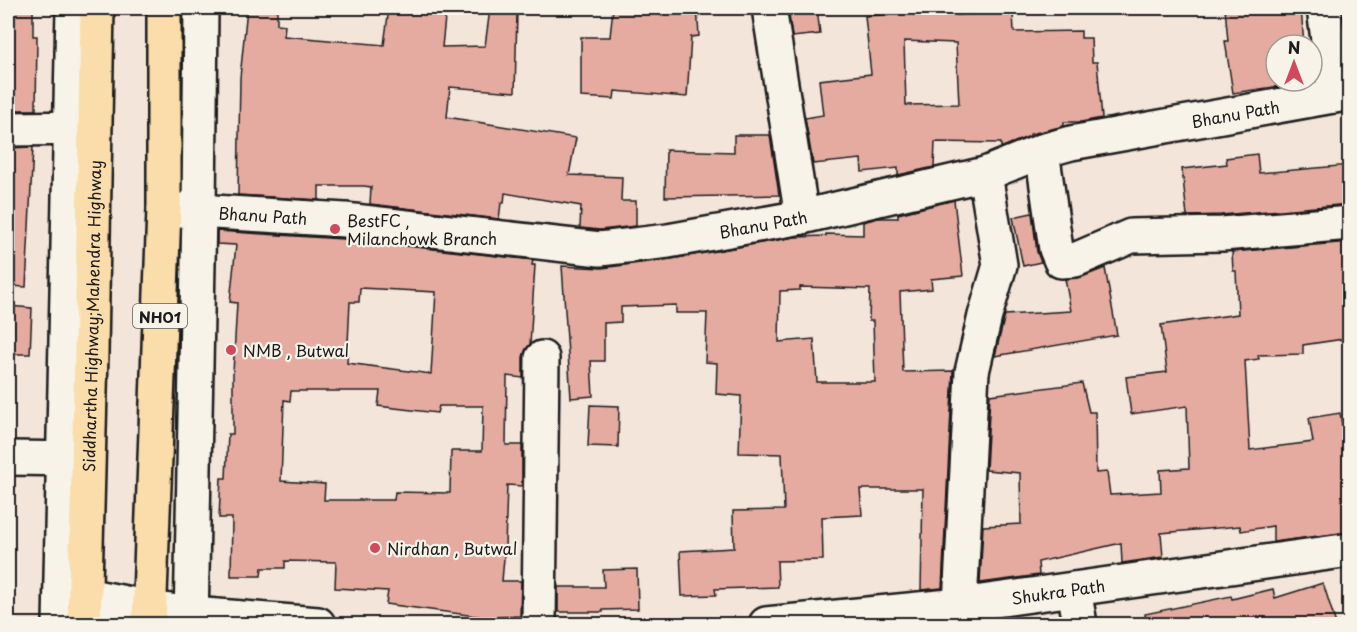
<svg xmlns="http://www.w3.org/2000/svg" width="1357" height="632" font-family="'Playpen Sans',sans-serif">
<rect width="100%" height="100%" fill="#f3e5da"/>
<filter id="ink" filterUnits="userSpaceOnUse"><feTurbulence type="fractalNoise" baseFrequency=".0167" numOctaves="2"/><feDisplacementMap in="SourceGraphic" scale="12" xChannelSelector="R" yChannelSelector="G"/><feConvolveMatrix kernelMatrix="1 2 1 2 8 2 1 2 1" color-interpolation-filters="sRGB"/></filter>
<g filter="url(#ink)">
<g fill="#e5aba1" stroke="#1c1c1c" stroke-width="1.5" fill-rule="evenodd">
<path d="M8,8H33V36H37L36,110H8Z"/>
<path d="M247,8H277V24L285,25L284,36L384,45L389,8H446L442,47L485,46L490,9L517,13L515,92L450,87L447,117L576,138L569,175L622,177L621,201H636V226L600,230L580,228L581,206L505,193L504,203H501L499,219L370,204L371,187L364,186H319V200L238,195L240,78Z"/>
<path d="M613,8H697L699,36L691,37L687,97L615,91L614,99L581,97V37H610Z"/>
<path d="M788,8H817L820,34L792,37Z"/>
<path d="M1225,8H1301L1304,45H1276V81L1307,82L1233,93L1225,41H1228Z"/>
<path d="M958,9L957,15L1013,12L1014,32L1081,31V38H1091L1092,62H1097L1102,118L1081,122H1064V126L1030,134V136L1003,147H1001V143L935,142L934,167L898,175V168L862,172L861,159L813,164L805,118L823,115L819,80L871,74L865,16ZM904,41L956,43L959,104L906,105Z"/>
<path d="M734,135H770L779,195L665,197L666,150L734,152Z"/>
<path d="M33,147L26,287L8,286V148Z"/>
<path d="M1257,154L1259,173L1350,165V204L1221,215L1187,216L1182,169L1227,164L1226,158Z"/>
<path d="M954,200L963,276L931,279L932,289L900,292L903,372L953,371L942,588L921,590L923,489H860L862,515L822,517L823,560L777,561L778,587L715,589L716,595L682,596L680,551L734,548L733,511L784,510L782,454L739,453L741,396L716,394L717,363L705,362L707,313H676V305L621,307V322L604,323V361H591L593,396L571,398L562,266L602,268L671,259L795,237L826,236V234L863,235V222L878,218H898V214ZM800,287L870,289L869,321H873L875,382H817L814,339L779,342L780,291L800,290Z"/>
<path d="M1032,213L1037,252L1041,262L1023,266L1013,217Z"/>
<path d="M217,231L343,239L533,260L532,265H535L530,345L526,349L523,357V378L507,376L506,445H522V486L507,485L505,547L502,581H521L520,616L498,617V619L386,604L388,591L335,588L336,562L285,561V568H262L261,576H231L232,518H219L221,478H226L228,434H233V373L237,303L230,302L236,245L217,244ZM360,288L436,292L431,374L347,363L350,302H359ZM291,391H380L378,406L437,413L439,406H483L482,451H451L450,493L395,492L394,500H324L325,484L281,481L284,400L290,401Z"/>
<path d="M1350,242V338L1303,345V354L1258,355L1259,359L1245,361L1250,450L1313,442L1309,418L1340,413L1350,473V532L1273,542V526L1241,531L1240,526L1161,533L1163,557L1122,563L1121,543L1038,562L1039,575L980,583L983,526L1021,524L1020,473L986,470L990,395L1082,383L1089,412H1095L1096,473L1107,472L1110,495L1161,492L1160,470L1189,468L1187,406L1131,414L1126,377L1167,372L1161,325L1238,314L1236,271H1233L1232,252Z"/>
<path d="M1105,268L1117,335L995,356L1005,315L1071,311L1065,279L1082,277Z"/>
<path d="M8,306L32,308L30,354H8Z"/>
<path d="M590,405L619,406L618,447L588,446Z"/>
<path d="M637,569L638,609L603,610V612H558V587H604L603,570Z"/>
<path d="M1323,583L1336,624H1146L1145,614L1231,596L1232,599L1273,589L1275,598Z"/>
</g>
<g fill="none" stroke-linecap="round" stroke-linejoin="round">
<defs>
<g id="minor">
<path d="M769,8L802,217"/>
<path d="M1324,8L1335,96"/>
<path d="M8,129L93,128"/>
<path d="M1042,151L1056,249L1061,261L1075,260L1131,236L1222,234L1350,223"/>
<path id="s1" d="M164,209L345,220L600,249L668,241L802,217L985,174L1042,151L1071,143L1350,93"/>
<path d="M8,458L84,459"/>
<path d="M1074,589L1080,624"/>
<path d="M85,595L150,608L192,614L318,624"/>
<path d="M960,605L972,372L985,316L1000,265L985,174"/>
<path d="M60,624L73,8"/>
<path d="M191,624L199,211L201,8"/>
<path d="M539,624L542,358"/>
<path id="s2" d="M766,624L960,605L1350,550"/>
</g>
<g id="highway">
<path id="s3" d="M84,624L91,353L97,8"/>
<path d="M149,624L164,209V8"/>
</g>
</defs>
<use href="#minor" stroke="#1c1c1c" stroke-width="38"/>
<use href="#highway" stroke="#1c1c1c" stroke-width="38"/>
<use href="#minor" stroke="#f7f3e8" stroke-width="33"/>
<use href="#highway" stroke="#faddab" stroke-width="33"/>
</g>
</g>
<g fill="#d1495b" stroke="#f7f3e8" stroke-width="2">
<circle cx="335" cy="229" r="6"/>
<circle cx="231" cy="350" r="6"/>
<circle cx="375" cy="548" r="6"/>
</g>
<g text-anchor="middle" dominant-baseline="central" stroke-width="4.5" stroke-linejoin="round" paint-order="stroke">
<rect fill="#f7f3e8" stroke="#5e5c59" stroke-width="1.5" x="133" y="304" width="54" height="24" rx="4.5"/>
<g font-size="15" font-weight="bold" fill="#1c1c1c">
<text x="160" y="316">NH01</text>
</g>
<g font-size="16" fill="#1c1c1c" stroke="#f7f3e8">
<text stroke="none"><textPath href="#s1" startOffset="1089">Bhanu Path</textPath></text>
<text stroke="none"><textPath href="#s1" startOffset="99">Bhanu Path</textPath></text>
<text stroke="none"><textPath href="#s1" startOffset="603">Bhanu Path</textPath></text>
<text stroke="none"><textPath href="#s3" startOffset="308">Siddhartha Highway;Mahendra Highway</textPath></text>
<text stroke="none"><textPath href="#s2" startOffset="294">Shukra Path</textPath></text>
</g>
<g font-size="16" fill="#1c1c1c" stroke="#f7f3e8" text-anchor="start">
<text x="347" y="220">BestFC ,<tspan x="347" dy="18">Milanchowk Branch</tspan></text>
<text x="243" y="350">NMB , Butwal</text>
<text x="387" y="548">Nirdhan , Butwal</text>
</g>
</g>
<rect width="1357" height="632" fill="none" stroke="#f7f3e8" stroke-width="30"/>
<rect x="15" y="15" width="1327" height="602" fill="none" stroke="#1c1c1c" stroke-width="2" filter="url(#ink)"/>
<g transform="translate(1294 63)"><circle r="28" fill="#f7f3e8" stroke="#9f9d96" stroke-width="1.5"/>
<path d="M0-4.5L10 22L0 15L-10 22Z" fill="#d1495b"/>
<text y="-9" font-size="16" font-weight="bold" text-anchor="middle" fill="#1c1c1c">N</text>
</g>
</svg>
